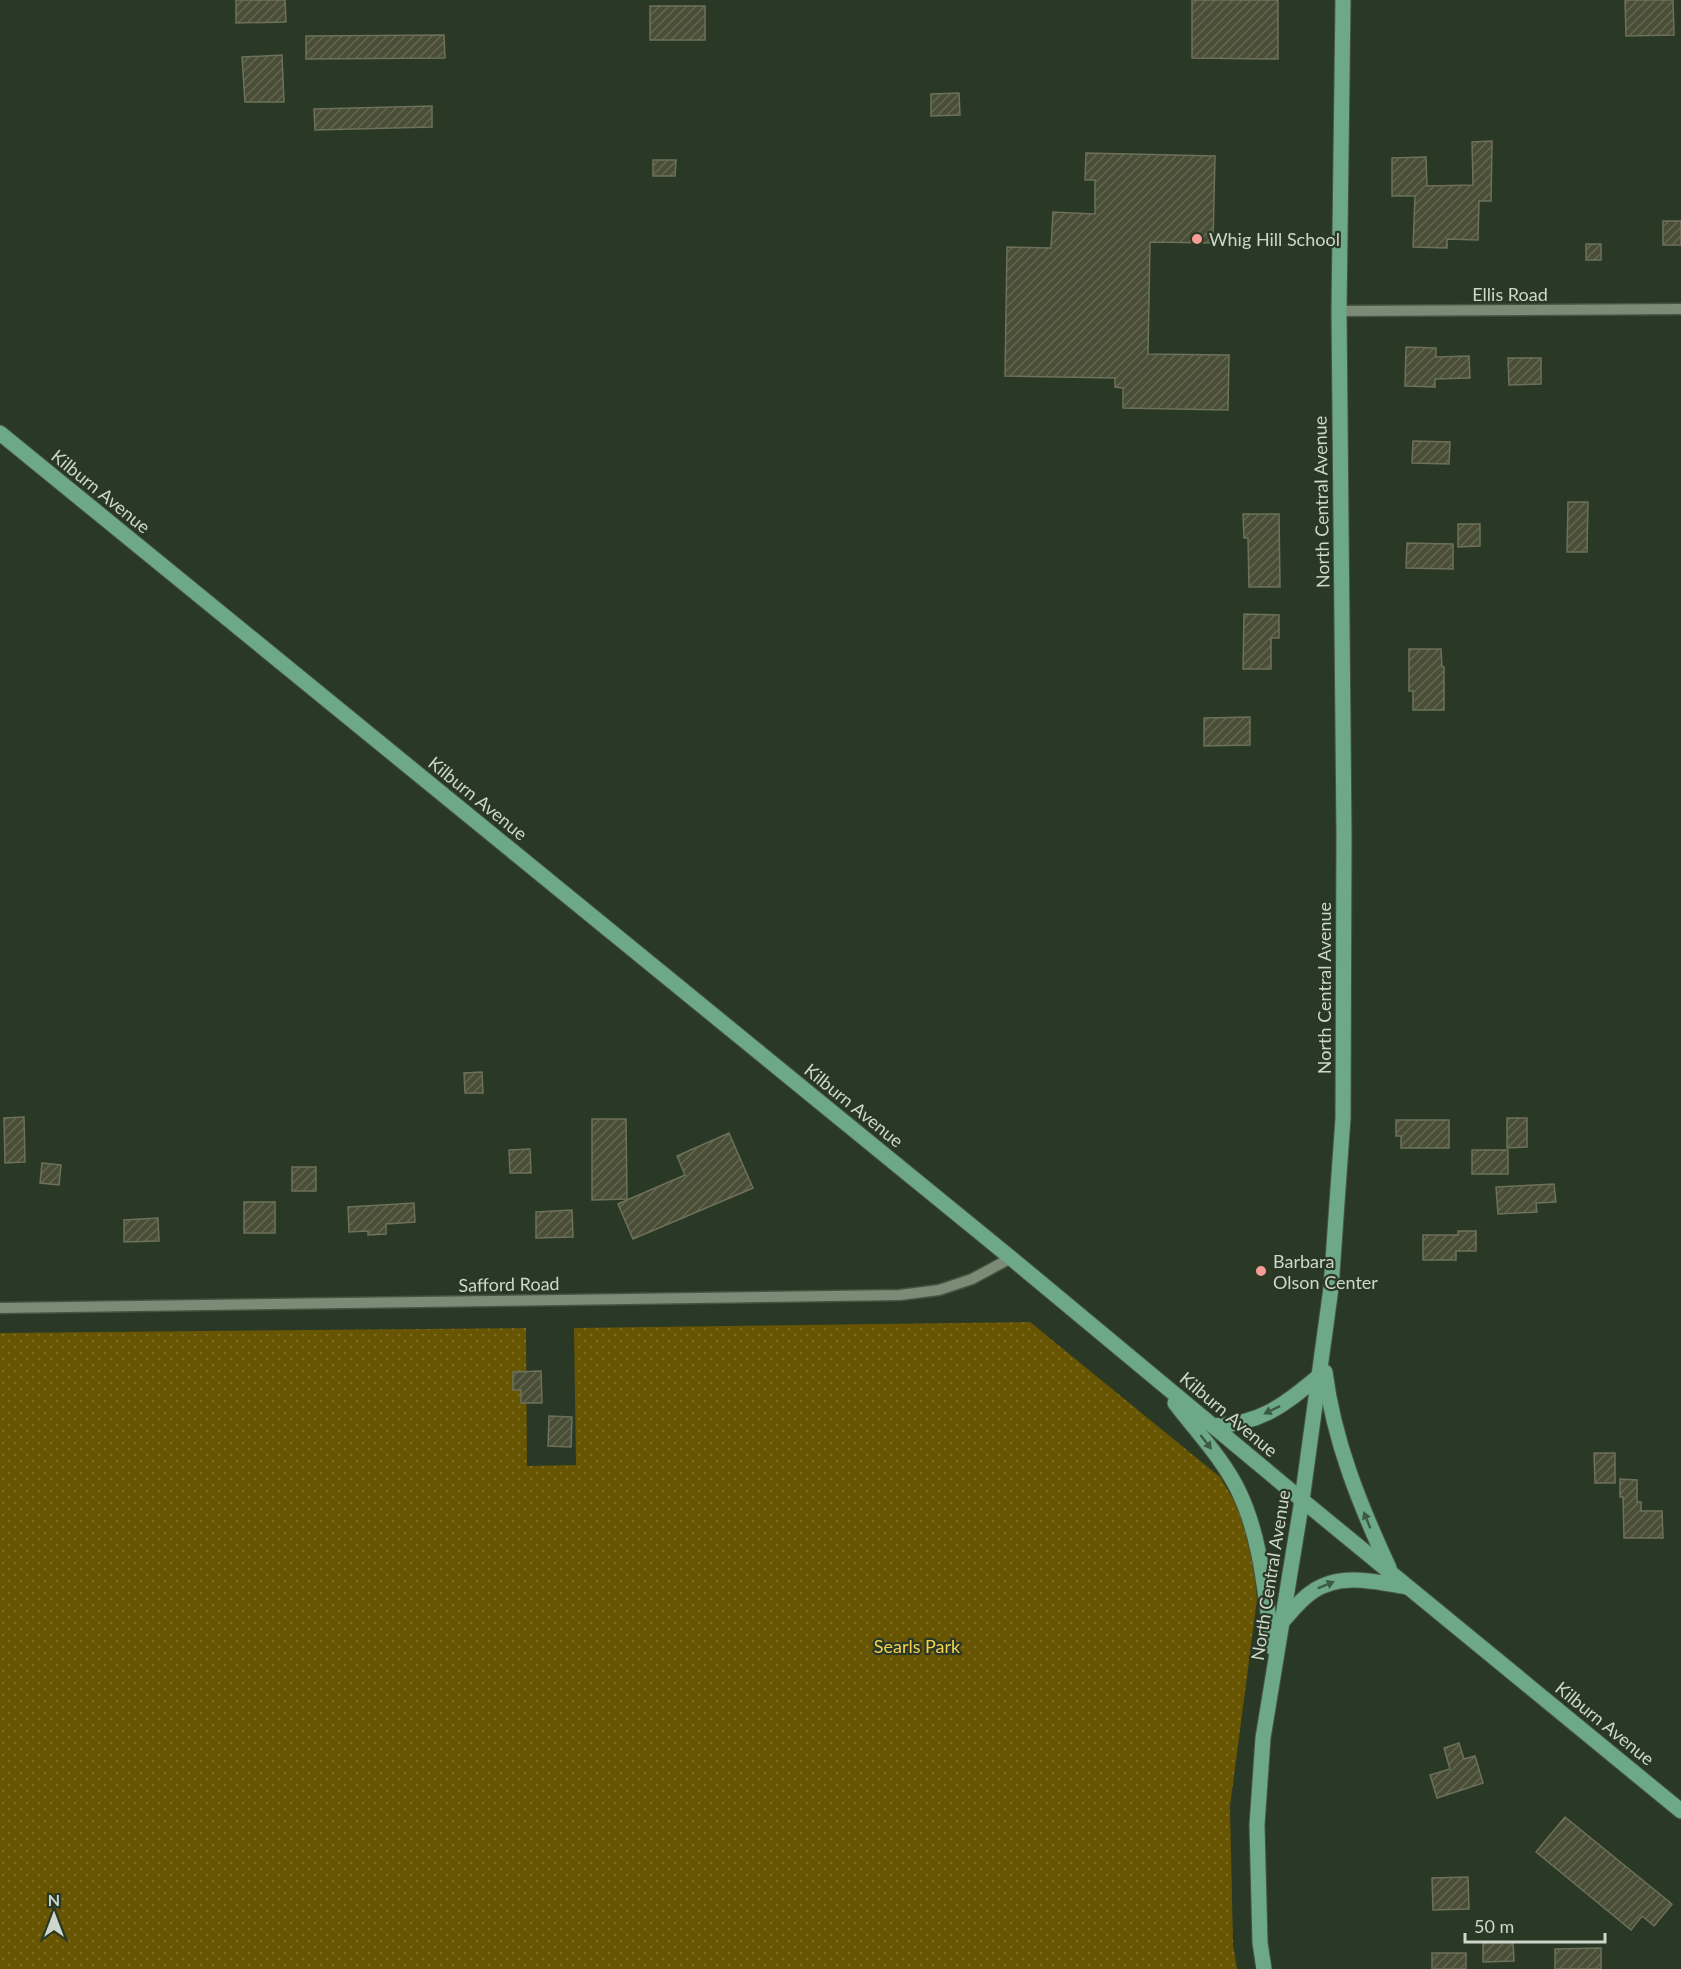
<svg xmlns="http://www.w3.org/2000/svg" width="1681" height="1969" font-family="Lato,sans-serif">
<defs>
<pattern id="grass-dots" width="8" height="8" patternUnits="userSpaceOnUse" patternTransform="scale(1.5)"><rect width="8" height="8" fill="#685502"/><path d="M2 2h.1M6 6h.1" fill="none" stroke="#7c6d26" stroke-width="1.8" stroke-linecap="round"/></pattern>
<pattern id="building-hatch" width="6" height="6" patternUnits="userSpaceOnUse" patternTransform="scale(1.5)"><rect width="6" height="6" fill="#4a4e37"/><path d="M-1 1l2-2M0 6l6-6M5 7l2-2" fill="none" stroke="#636753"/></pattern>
</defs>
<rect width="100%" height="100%" fill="#2a3826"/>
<path fill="url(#grass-dots)" d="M1030,1322L1220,1477L1250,1528L1257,1600L1230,1806L1233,1944L1237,1969H0V1333L526,1328L527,1466L576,1465L574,1328Z"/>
<g fill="url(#building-hatch)" stroke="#6d715a" stroke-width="1.5">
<path d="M236,0H285L286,22L236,23Z"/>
<path d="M1192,0H1278V59L1192,58Z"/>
<path d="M1625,0H1673L1674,35L1626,36Z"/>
<rect x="650" y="6" width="55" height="34"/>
<path d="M444,35L445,58L306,59V36Z"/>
<path d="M282,55L284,102H245L242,57Z"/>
<path d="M959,93L960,115L931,116V94Z"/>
<path d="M432,106V127L315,130L314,109Z"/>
<path d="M1492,141L1491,201H1479L1478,240L1447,239V248L1413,247L1415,196H1392V158L1426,157L1427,186L1473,185L1472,142Z"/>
<path d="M1086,153L1215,156L1213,243L1150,242L1148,354L1229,355L1228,410L1123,408V388L1115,387V378L1005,376L1007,247L1051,248L1053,212L1095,214V180H1085Z"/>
<path d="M653,160H676L675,176H653Z"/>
<rect x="1663" y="221" width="18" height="24"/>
<rect x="1586" y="244" width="15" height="16"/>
<path d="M1406,347L1436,348V357L1469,356L1470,378L1435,379V387L1405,386Z"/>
<path d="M1508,358H1541V384L1509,385Z"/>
<path d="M1413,441L1450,442L1449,464L1412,463Z"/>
<path d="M1568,502H1588L1587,552H1567Z"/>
<path d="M1243,514H1279L1280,587H1249L1248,538H1244Z"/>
<path d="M1458,524H1480V546L1458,547Z"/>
<path d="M1407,543L1453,544V569L1406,568Z"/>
<path d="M1244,614L1279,615V638H1271V669H1243Z"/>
<path d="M1409,649H1441L1442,667H1444V710H1413V691H1409Z"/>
<path d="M1250,717V745L1204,746V718Z"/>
<path d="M482,1072L483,1093H465L464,1073Z"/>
<path d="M24,1117L25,1162L5,1163L4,1118Z"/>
<path d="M1507,1118H1527V1147L1507,1148Z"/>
<path d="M592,1119H626L627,1199L592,1200Z"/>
<path d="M1396,1120H1449V1148H1401V1136H1396Z"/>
<path d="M729,1133L753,1188L633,1239L618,1204L685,1175L677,1156Z"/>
<path d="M530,1149L531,1173H510L509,1150Z"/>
<rect x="1472" y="1150" width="36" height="24"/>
<path d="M42,1163L61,1165L59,1185L40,1183Z"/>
<rect x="292" y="1167" width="24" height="24"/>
<path d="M1554,1184L1556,1202L1536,1203L1537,1212L1498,1214L1496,1187Z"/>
<rect x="244" y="1202" width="31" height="31"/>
<path d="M414,1203L415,1222L386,1224V1234L368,1235V1231L349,1232L348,1207Z"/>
<path d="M572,1210L573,1237L536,1238V1212Z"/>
<path d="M158,1218L159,1241L124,1242V1220Z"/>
<path d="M1458,1231H1476V1251H1456V1260H1423V1235H1458Z"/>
<path d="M541,1371L542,1403H521V1390H513V1372Z"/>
<path d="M549,1416L572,1417L571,1447L548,1446Z"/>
<path d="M1594,1453H1615V1483H1595Z"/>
<path d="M1620,1479L1637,1480V1502H1641V1511H1662L1663,1538H1624L1623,1497H1620Z"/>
<path d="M1459,1743L1464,1759L1475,1756L1483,1783L1437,1798L1430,1775L1450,1769L1444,1748Z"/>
<path d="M1565,1817L1672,1904L1654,1926L1642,1916L1631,1930L1536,1852Z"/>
<path d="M1468,1877L1469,1909L1433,1910L1432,1878Z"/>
<path d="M1483,1942H1513L1514,1961L1483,1962Z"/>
<path d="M1601,1948V1969H1555V1949Z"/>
<rect x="1432" y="1953" width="34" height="16"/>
</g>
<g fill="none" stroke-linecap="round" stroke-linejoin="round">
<defs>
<g id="minor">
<path d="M1339,311L1681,309"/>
<path d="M0,1308L900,1295L939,1290L972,1279L1011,1258"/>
</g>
<g id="major">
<path d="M0,433L1011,1258L1302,1500L1681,1811"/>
<path d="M1325,1372C1334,1442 1360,1505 1389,1568"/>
<path d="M1175,1403C1197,1432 1224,1460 1239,1492C1262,1540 1265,1597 1273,1648"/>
<path d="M1213,1426C1261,1424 1284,1405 1319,1376"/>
<path d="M1282,1622C1291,1612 1301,1599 1312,1592C1340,1572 1376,1582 1407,1587"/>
<path d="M1264,1969L1260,1943L1257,1825L1263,1738L1302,1500L1331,1288L1343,1118L1344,835L1339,311L1343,0"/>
</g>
</defs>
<use href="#minor" stroke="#475343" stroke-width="13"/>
<use href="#major" stroke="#475343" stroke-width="17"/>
<use href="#minor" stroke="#7b8b76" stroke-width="10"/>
<use href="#major" stroke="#6da987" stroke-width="15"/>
</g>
<defs><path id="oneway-solid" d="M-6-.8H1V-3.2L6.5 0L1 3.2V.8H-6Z" transform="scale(1.5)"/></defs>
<g fill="#3e5a43">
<use href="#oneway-solid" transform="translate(1272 1410) rotate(154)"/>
<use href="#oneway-solid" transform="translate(1206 1442) rotate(52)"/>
<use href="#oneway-solid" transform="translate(1367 1520) rotate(-112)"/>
<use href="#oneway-solid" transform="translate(1326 1585) rotate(-22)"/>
</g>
<g fill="#f59c93" stroke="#2a3826" stroke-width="2">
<circle cx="1197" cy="239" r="6"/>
<circle cx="1261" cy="1271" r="6"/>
</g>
<g text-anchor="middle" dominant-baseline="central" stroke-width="4.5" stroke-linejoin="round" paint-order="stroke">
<g font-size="18" fill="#ced7cc" stroke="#2a3826" text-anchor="start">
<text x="1209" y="239">Whig Hill School</text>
<text x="1273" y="1261">Barbara<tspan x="1273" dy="21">Olson Center</tspan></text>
</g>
<g font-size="18" fill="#ced7cc" stroke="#2a3826">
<text x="1510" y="294">Ellis Road</text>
<text transform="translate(101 491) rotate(39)">Kilburn Avenue</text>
<text transform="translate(1321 502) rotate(-91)">North Central Avenue</text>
<text transform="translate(478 798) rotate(39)">Kilburn Avenue</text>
<text transform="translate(1324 988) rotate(-90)">North Central Avenue</text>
<text transform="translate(854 1105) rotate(39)">Kilburn Avenue</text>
<text transform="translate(509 1284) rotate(-1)">Safford Road</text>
<text transform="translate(1229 1414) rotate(40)">Kilburn Avenue</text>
<text transform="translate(1270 1575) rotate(-81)">North Central Avenue</text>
<text transform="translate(1605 1723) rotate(39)">Kilburn Avenue</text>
</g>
<g font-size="18" fill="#f6d250" stroke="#2a3826">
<text x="917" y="1646">Searls Park</text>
</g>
</g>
<g transform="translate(54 1915)" stroke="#2a3826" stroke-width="4.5" paint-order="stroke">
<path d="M0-4.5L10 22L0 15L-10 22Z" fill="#ced7cc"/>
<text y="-9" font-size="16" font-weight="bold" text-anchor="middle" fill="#ced7cc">N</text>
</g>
<path d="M1465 1933v9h140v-9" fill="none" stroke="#ced7cc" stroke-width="3"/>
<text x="1474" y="1933" font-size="18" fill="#ced7cc" stroke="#2a3826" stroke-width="4.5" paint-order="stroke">50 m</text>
</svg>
